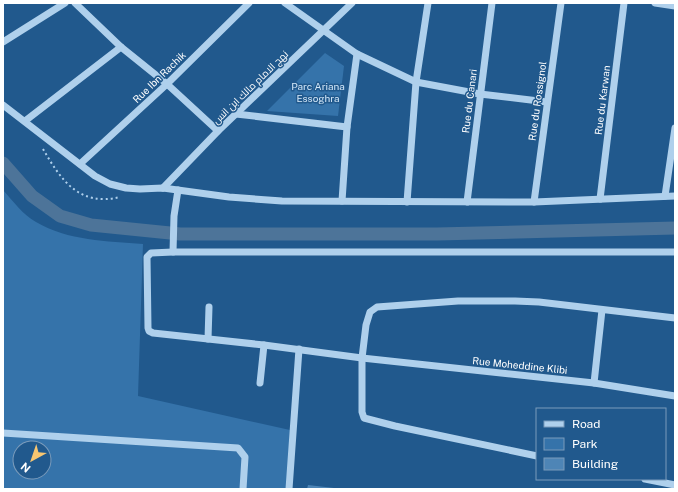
<svg xmlns="http://www.w3.org/2000/svg" width="678" height="492" font-family="'Public Sans',Cairo,sans-serif">
<rect width="100%" height="100%" fill="#21598d"/>
<g fill="#3573aa" fill-rule="evenodd">
<path d="M325,53L344,66L338,116L267,111Z"/>
<path d="M3,190C13,201 23,215 36,222C68,241 107,241 143,244L138,396L290,430L288,489H3ZM20,448H44V472H20Z"/>
</g>
<g fill="none" stroke-linecap="round" stroke-linejoin="round">
<path stroke="#4d7499" stroke-width="13" d="M3,163L32,196L60,216L91,225L180,234H437L675,228"/>
</g>
<path fill="#4e85b6" d="M308,485L334,488V489H307Z"/>
<g fill="none" stroke-linecap="round" stroke-linejoin="round">
<path stroke="#afd0ec" stroke-width="2" stroke-dasharray="2 3" stroke-linecap="butt" d="M43,149C61,180 79,207 120,197"/>
<g stroke="#afd0ec" stroke-width="7">
<path d="M75,3L121,47L167,84L218,131"/>
<path d="M285,3L357,54L416,82L480,94L547,102"/>
<path d="M655,3L675,6"/>
<path d="M3,42L65,3"/>
<path d="M3,105L95,176L110,184L126,188L140,189L163,188L229,197L282,201L534,202L675,196"/>
<path d="M236,114L347,127"/>
<path d="M25,121L121,47"/>
<path d="M80,164L167,84L249,3"/>
<path d="M163,188L218,131L352,3"/>
<path d="M665,196L675,128"/>
<path d="M600,199L624,3"/>
<path d="M342,201L347,127L357,54"/>
<path d="M407,202L416,82L428,3"/>
<path d="M467,202L492,3"/>
<path d="M534,202L561,3"/>
<path d="M173,252L174,216L178,190"/>
<path d="M675,252H173L151,253L147,257L148,328L149,331L153,333L264,345L362,358L594,383L675,396"/>
<path d="M208,339L209,307"/>
<path d="M260,383L264,345"/>
<path d="M594,383L602,310"/>
<path d="M3,433L238,448L245,457L243,489"/>
<path d="M537,456L395,426L364,418L362,412V358L366,325L370,312L377,307L458,301H515L539,302L675,318"/>
<path d="M645,479L675,485"/>
<path d="M289,489L299,349"/>
</g>
</g>
<g text-anchor="middle" dominant-baseline="central" stroke-width="3" stroke-linejoin="round" paint-order="stroke">
<g font-size="10" fill="#fff" stroke="#21598d">
<text transform="translate(159 77) rotate(-44)">Rue Ibn Rachik</text>
<text transform="translate(250 87) rotate(-44)">نهج الامام مالك ابن انس</text>
<text transform="translate(602 100) rotate(-83)">Rue du Karwan</text>
<text transform="translate(469 101) rotate(-83)">Rue du Canari</text>
<text transform="translate(537 101) rotate(-82)">Rue du Rossignol</text>
<text transform="translate(520 365) rotate(6)">Rue Moheddine Klibi</text>
</g>
<g font-size="10" fill="#d4e8f9" stroke="#21598d">
<text x="318" y="86">Parc Ariana<tspan x="318" dy="12">Essoghra</tspan></text>
</g>
</g>
<rect width="678" height="492" fill="none" stroke="#ffffff" stroke-width="8"/>
<rect x="536" y="408" width="130" height="72" fill="#21598d" stroke="#7a9bbb"/>
<rect x="544" y="421" width="20" height="6" fill="#afd0ec" stroke="#7a9bbb"/>
<text x="572" y="428" font-size="12" fill="#ffffff">Road</text>
<rect x="544" y="438" width="20" height="12" fill="#3573aa" stroke="#7a9bbb"/>
<text x="572" y="448" font-size="12" fill="#ffffff">Park</text>
<rect x="544" y="458" width="20" height="12" fill="#4e85b6" stroke="#7a9bbb"/>
<text x="572" y="468" font-size="12" fill="#ffffff">Building</text>
<g transform="translate(32 460) rotate(220)"><circle r="19" fill="#21598d" stroke="#7a9bbb"/>
<path d="M0-3L7 15L0 10L-7 15Z" fill="#f8c671"/>
<text y="-6" font-size="11" font-weight="bold" text-anchor="middle" fill="#ffffff">N</text>
</g>
</svg>
